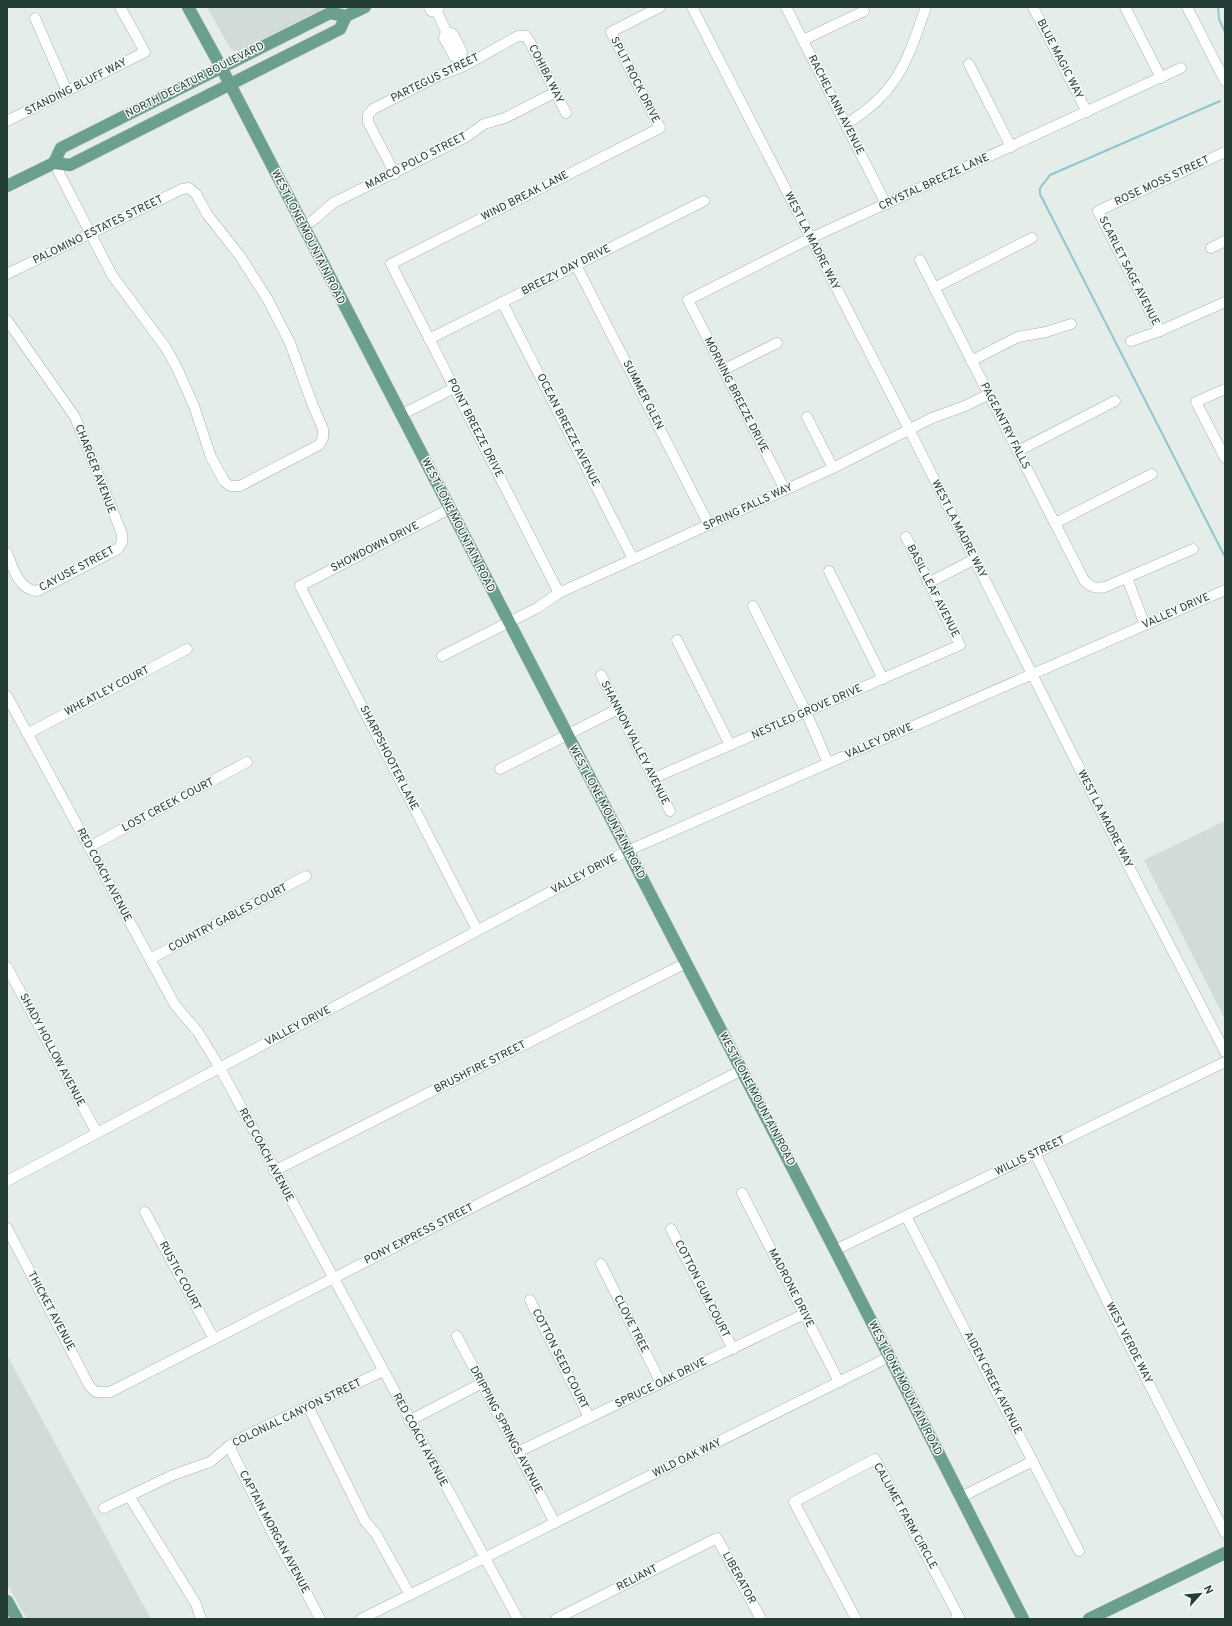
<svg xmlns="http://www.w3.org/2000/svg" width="1232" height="1626" font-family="Overpass,sans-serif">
<rect width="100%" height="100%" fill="#e4ede8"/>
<g fill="#d2dcd7">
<path d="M207,7H327L244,50L238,51L232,50L227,43Z"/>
<path d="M1225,821V1019L1144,860Z"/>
<path d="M7,1355L151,1619H27L7,1584Z"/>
</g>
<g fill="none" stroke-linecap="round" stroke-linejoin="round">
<g stroke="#8fc7ce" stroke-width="2">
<path d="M1218,7L1219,19L1225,32"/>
<path d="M1220,101L1050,175L1040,188V194L1225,557"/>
</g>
<defs>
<g id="minor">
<path d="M429,7L431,11L437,12"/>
<path d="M439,7L437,12L446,31L453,34L462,52L460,59"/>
<path d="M692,7L909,429L1127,863L1225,1052"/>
<path d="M786,7L886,204"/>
<path d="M1033,7L1087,112"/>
<path d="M1125,7L1161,78"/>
<path d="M1187,7L1225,81"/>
<path d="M35,18L67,91"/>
<path d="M446,31L444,38L454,56L460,59L463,64"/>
<path d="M803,40L864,11"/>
<path d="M969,64L1011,147"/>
<path d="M7,121L145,52L120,7"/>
<path d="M846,124C898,93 907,61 926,7"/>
<path d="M395,174L368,122V115L373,109L440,75L464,66L518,36H526L531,44L566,113"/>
<path d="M303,227L316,218L333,203L466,137L484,124L505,118L556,92"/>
<path d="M1211,248L1225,241"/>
<path d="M920,260L1084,580C1090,587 1095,589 1105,587L1193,549"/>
<path d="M576,265L709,525"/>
<path d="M7,274L182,189L189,188L196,194L207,214L240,256L268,300L290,343L313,406L323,429V438L319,445L240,486H230L224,481L211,457L194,406L177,368L166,348L112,275L54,163"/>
<path d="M934,288L1032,238"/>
<path d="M502,302L633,559"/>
<path d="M7,320L75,417L122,534V542L118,549L37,591C19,590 13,568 7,553"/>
<path d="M1160,331L1098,211L1225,152"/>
<path d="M429,339L704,201"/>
<path d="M1131,341L1160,331L1225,302"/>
<path d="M971,361L1018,337L1046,332L1071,324"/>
<path d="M723,370L777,343"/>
<path d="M1225,389L1196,402L1225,458"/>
<path d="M401,415L454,388"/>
<path d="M807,417L833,468"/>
<path d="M1018,451L1115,401"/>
<path d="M785,490L688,300L811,238L1181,68"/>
<path d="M449,509L300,586L477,930"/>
<path d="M1055,523L1152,474"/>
<path d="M829,571L883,679"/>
<path d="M1127,578L1145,625"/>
<path d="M928,583L975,559"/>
<path d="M559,593L391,264L660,128L611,32L660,7"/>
<path d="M753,606L806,712L828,763"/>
<path d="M677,640L730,745"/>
<path d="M442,656L537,608L559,593L833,468L932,418L965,406L989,394"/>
<path d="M601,675L670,811"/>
<path d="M7,696L175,1005L198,1032L220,1068L518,1619"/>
<path d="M27,734L187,649"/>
<path d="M500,769L618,709"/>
<path d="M654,778L960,645L906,537"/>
<path d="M89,847L247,762"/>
<path d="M150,959L306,876"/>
<path d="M7,967L97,1133"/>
<path d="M1035,1153L1111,1309L1225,1533"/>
<path d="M274,1171L686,963"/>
<path d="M7,1181L627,851L1225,590"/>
<path d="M742,1193L839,1382"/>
<path d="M145,1212L214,1339"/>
<path d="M906,1216L1079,1551"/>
<path d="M7,1228L90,1387L96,1392H110L742,1070"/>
<path d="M671,1229L733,1349"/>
<path d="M835,1250L1225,1062"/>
<path d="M601,1264L661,1383"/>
<path d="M530,1300L589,1417"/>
<path d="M457,1336L555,1523"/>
<path d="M308,1406L365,1521L376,1534L410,1595"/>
<path d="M409,1421L482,1383"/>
<path d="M229,1446L273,1534L302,1584L320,1619"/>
<path d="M518,1452L804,1314"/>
<path d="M129,1496L196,1604L201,1619"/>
<path d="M961,1497L1033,1461"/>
<path d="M104,1508L173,1475L210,1462L229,1446L245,1436L383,1371"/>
<path d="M361,1619L889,1357"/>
<path d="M556,1619L717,1538L761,1619"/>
<path d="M856,1619L794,1502L875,1459L959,1617L955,1619"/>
</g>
<g id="major">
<path d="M188,7L221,67L835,1250L1023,1619"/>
<path d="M54,163L61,148L89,134L330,13L346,16L365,7"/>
<path d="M7,186L54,163L70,165L340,29L346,16"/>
<path d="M7,1601L17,1619"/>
<path d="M1089,1619L1225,1553"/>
</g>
</defs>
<use href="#minor" stroke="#a7b5af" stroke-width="11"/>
<use href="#major" stroke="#c2c9c7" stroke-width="13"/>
<use href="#minor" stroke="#fff" stroke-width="10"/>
<use href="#major" stroke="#6ba090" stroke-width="12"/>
</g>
<g text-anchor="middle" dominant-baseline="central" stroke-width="3" stroke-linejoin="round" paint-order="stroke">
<g font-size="11" fill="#243d36" stroke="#f4f9f6">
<text transform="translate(1060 59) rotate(63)">BLUE MAGIC WAY</text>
<text transform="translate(546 74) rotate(63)">COHIBA WAY</text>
<text transform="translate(435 78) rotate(-26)">PARTEGUS STREET</text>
<text transform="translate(195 80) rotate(-27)">NORTH DECATUR BOULEVARD</text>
<text transform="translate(635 80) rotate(63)">SPLIT ROCK DRIVE</text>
<text transform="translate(76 87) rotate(-27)">STANDING BLUFF WAY</text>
<text transform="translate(836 105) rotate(63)">RACHEL ANN AVENUE</text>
<text transform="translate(416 161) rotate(-27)">MARCO POLO STREET</text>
<text transform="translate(1162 181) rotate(-25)">ROSE MOSS STREET</text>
<text transform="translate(934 182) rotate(-25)">CRYSTAL BREEZE LANE</text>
<text transform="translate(525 196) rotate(-27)">WIND BREAK LANE</text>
<text transform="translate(98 230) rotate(-26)">PALOMINO ESTATES STREET</text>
<text transform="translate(308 237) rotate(63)">WEST LONE MOUNTAIN ROAD</text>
<text transform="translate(812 241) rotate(63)">WEST LA MADRE WAY</text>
<text transform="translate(566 270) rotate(-27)">BREEZY DAY DRIVE</text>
<text transform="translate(1129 271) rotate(63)">SCARLET SAGE AVENUE</text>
<text transform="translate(643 395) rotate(63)">SUMMER GLEN</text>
<text transform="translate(736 395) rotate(63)">MORNING BREEZE DRIVE</text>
<text transform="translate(1005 426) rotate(63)">PAGEANTRY FALLS</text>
<text transform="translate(475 428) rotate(63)">POINT BREEZE DRIVE</text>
<text transform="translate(568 430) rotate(63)">OCEAN BREEZE AVENUE</text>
<text transform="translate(95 469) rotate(69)">CHARGER AVENUE</text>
<text transform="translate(748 507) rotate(-25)">SPRING FALLS WAY</text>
<text transform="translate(458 525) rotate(63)">WEST LONE MOUNTAIN ROAD</text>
<text transform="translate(959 529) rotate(63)">WEST LA MADRE WAY</text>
<text transform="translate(375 547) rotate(-27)">SHOWDOWN DRIVE</text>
<text transform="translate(77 569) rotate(-28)">CAYUSE STREET</text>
<text transform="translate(933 591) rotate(63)">BASIL LEAF AVENUE</text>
<text transform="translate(1176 611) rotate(-24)">VALLEY DRIVE</text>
<text transform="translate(107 691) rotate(-28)">WHEATLEY COURT</text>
<text transform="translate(807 712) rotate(-24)">NESTLED GROVE DRIVE</text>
<text transform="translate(879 741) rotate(-24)">VALLEY DRIVE</text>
<text transform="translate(635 743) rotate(63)">SHANNON VALLEY AVENUE</text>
<text transform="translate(389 758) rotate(63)">SHARPSHOOTER LANE</text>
<text transform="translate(168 805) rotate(-28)">LOST CREEK COURT</text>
<text transform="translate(607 812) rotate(62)">WEST LONE MOUNTAIN ROAD</text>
<text transform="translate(1105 819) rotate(63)">WEST LA MADRE WAY</text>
<text transform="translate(584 874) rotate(-28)">VALLEY DRIVE</text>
<text transform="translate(104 875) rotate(62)">RED COACH AVENUE</text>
<text transform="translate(228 918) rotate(-28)">COUNTRY GABLES COURT</text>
<text transform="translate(298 1026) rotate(-28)">VALLEY DRIVE</text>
<text transform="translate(52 1050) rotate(62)">SHADY HOLLOW AVENUE</text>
<text transform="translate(480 1067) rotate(-27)">BRUSHFIRE STREET</text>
<text transform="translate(757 1099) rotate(62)">WEST LONE MOUNTAIN ROAD</text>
<text transform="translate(266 1155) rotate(62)">RED COACH AVENUE</text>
<text transform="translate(1030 1156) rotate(-26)">WILLIS STREET</text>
<text transform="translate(419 1234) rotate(-27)">PONY EXPRESS STREET</text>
<text transform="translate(180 1276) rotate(62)">RUSTIC COURT</text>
<text transform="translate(791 1288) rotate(63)">MADRONE DRIVE</text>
<text transform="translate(702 1289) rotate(63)">COTTON GUM COURT</text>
<text transform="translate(51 1311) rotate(62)">THICKET AVENUE</text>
<text transform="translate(631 1324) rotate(63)">CLOVE TREE</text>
<text transform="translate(1129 1343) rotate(63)">WEST VERDE WAY</text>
<text transform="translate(560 1359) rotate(63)">COTTON SEED COURT</text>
<text transform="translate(661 1383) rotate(-26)">SPRUCE OAK DRIVE</text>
<text transform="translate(993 1383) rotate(63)">AIDEN CREEK AVENUE</text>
<text transform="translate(905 1388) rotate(63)">WEST LONE MOUNTAIN ROAD</text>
<text transform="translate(297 1413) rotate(-26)">COLONIAL CANYON STREET</text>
<text transform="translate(506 1430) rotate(62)">DRIPPING SPRINGS AVENUE</text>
<text transform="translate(420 1440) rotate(62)">RED COACH AVENUE</text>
<text transform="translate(687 1458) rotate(-26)">WILD OAK WAY</text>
<text transform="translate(905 1516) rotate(61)">CALUMET FARM CIRCLE</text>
<text transform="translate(274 1532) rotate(62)">CAPTAIN MORGAN AVENUE</text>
<text transform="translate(637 1578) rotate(-27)">RELIANT</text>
<text transform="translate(739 1578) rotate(61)">LIBERATOR</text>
</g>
</g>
<rect width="1232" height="1626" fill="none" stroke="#243d36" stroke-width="16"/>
<g transform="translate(1200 1594) rotate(63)" stroke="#f4f9f6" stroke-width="3" paint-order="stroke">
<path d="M0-3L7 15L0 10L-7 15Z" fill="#243d36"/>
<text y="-6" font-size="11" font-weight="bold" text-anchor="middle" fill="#243d36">N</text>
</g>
</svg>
